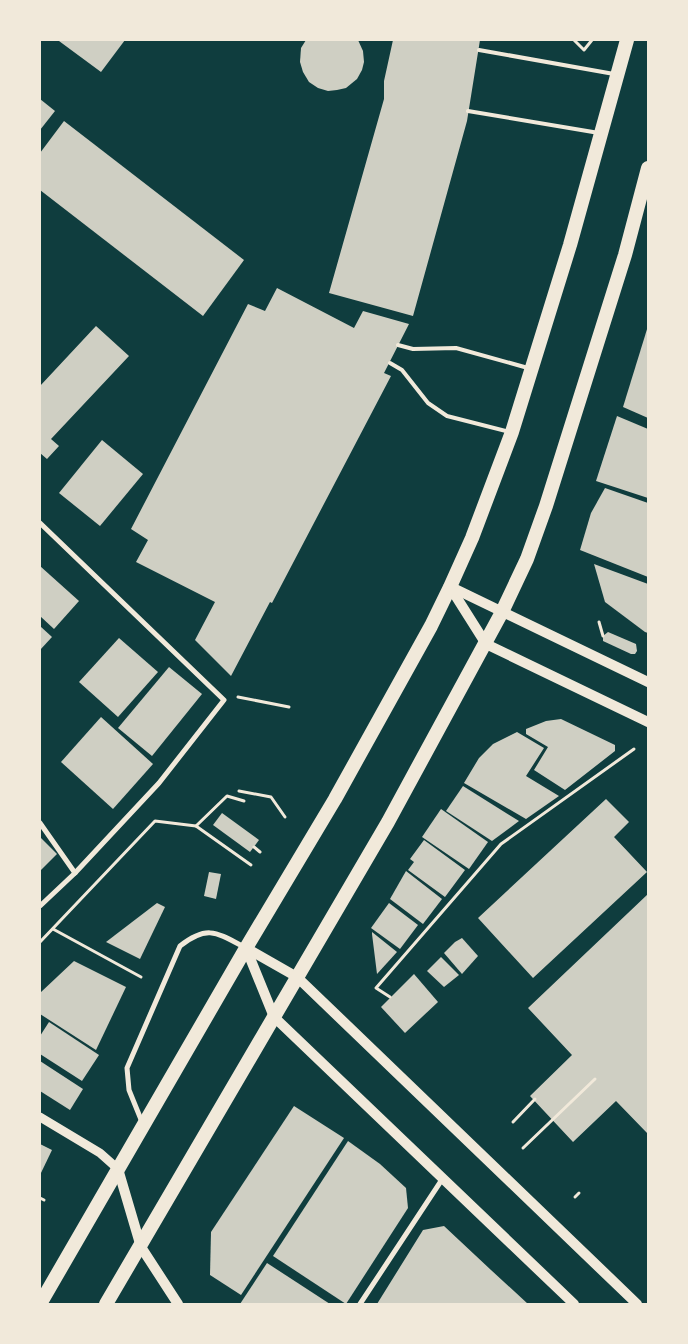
<svg xmlns="http://www.w3.org/2000/svg" width="688" height="1344" font-family="Helvetica,sans-serif">
<rect width="100%" height="100%" fill="#0f3d3e"/>
<g fill="#cfcfc3">
<path d="M60,40H125L101,72L59,41Z"/>
<path d="M306,40H358L363,51L364,62L362,70L357,79L346,88L337,90L328,91L318,88L309,82L303,72L300,62L301,48Z"/>
<path d="M393,40H480L467,121L413,316L329,293L384,99V81Z"/>
<path d="M40,99L55,111L40,130Z"/>
<path d="M64,121L244,260L203,316L40,190V153Z"/>
<path d="M277,288L354,328L363,311L409,324L384,373L391,376L272,603L270,602L231,676L195,640L215,602L136,562L148,540L131,529L248,304L265,311Z"/>
<path d="M96,326L129,356L51,439L59,446L47,459L40,453V386Z"/>
<path d="M648,326V418L623,407Z"/>
<path d="M617,416L648,429V498L596,481Z"/>
<path d="M102,440L143,474L100,526L59,493Z"/>
<path d="M605,488L648,503V577L580,550L591,513Z"/>
<path d="M594,564L648,584V633L645,632L605,602Z"/>
<path d="M40,566L79,601L54,629L40,616Z"/>
<path d="M40,626L52,637L40,650Z"/>
<path d="M608,632L636,644L637,651L635,654H631L603,641V636Z"/>
<path d="M119,638L158,672L118,717L79,682Z"/>
<path d="M169,667L202,694L152,756L118,728Z"/>
<path d="M101,717L153,764L113,809L61,762Z"/>
<path d="M561,719L615,745V751L565,790L534,770L548,747L526,734V729L546,721Z"/>
<path d="M517,732L544,748L526,776L559,796L526,819L464,783L479,758L493,744Z"/>
<path d="M463,786L519,821L492,841L446,811Z"/>
<path d="M606,799L629,822L614,837L647,872L533,978L478,918Z"/>
<path d="M441,809L488,842L469,869L422,837Z"/>
<path d="M222,813L259,840L250,852L213,825Z"/>
<path d="M40,837L57,854L40,871Z"/>
<path d="M424,840L465,870L445,897L408,870L414,862L410,859Z"/>
<path d="M406,871L442,899L423,924L390,899Z"/>
<path d="M209,872L221,874L216,899L204,896Z"/>
<path d="M648,894V1134L616,1101L573,1142L530,1096L572,1055L528,1008Z"/>
<path d="M157,903L165,907L140,959L106,942Z"/>
<path d="M389,903L418,925L400,949L371,928Z"/>
<path d="M372,932L397,952L377,974L372,934Z"/>
<path d="M462,938L478,956L462,974L444,953L455,942Z"/>
<path d="M441,957L459,975L444,987L427,971Z"/>
<path d="M74,961L126,987L96,1050L40,1014V993Z"/>
<path d="M414,974L438,1002L405,1033L381,1007Z"/>
<path d="M49,1022L99,1055L82,1081L40,1054V1036Z"/>
<path d="M40,1061L83,1089L70,1110L40,1091Z"/>
<path d="M294,1106L344,1138L241,1295L210,1275L211,1232Z"/>
<path d="M348,1141L380,1164L406,1188L408,1208L346,1304L273,1256Z"/>
<path d="M40,1144L52,1150L40,1175Z"/>
<path d="M444,1226L491,1270L528,1304H377L423,1230Z"/>
<path d="M267,1263L330,1304H240Z"/>
</g>
<g fill="none" stroke-linecap="round" stroke-linejoin="round">
<g stroke="#f1e9da" stroke-width="3">
<path d="M574,40L584,50L592,40"/>
<path d="M599,622L603,636"/>
<path d="M238,697L289,707"/>
<path d="M239,791L271,797L285,817"/>
<path d="M196,826L251,865"/>
<path d="M254,847L260,852"/>
<path d="M53,929L141,977"/>
<path d="M40,942L155,821L196,826L227,796L244,801"/>
<path d="M390,997L376,988L501,844L634,749"/>
<path d="M513,1122L535,1099"/>
<path d="M523,1148L595,1079"/>
<path d="M575,1197L579,1193"/>
<path d="M40,1198L44,1200"/>
</g>
<g stroke="#f1e9da" stroke-width="4">
<path d="M479,50L614,74"/>
<path d="M468,111L599,133"/>
<path d="M398,345L413,349L456,348L528,368"/>
<path d="M390,363L402,370L428,403L447,416L510,432"/>
</g>
<g stroke="#f1e9da" stroke-width="5">
<path d="M40,523L224,700L159,783L75,873L40,906"/>
<path d="M40,823L75,873"/>
<path d="M142,1122L129,1090L127,1068L180,946C207,925 216,932 244,947"/>
<path d="M360,1304L443,1178"/>
</g>
<path stroke="#f1e9da" stroke-width="9" d="M40,1117L100,1153L118,1169"/>
<g stroke="#f1e9da" stroke-width="10">
<path d="M450,587L486,644L648,722"/>
<path d="M451,587L648,682"/>
<path d="M246,948L297,977L637,1304"/>
<path d="M246,948L274,1017L574,1304"/>
<path d="M118,1169L141,1247L178,1304"/>
</g>
<g stroke="#f1e9da" stroke-width="14">
<path d="M40,1304L246,948L335,799L431,626L450,587L472,538L512,432L570,245L627,40"/>
<path d="M106,1304L388,822L502,612L527,559L546,506L625,255L648,168"/>
</g>
</g>
<rect width="688" height="1344" fill="none" stroke="#f1e9da" stroke-width="82"/>
</svg>
